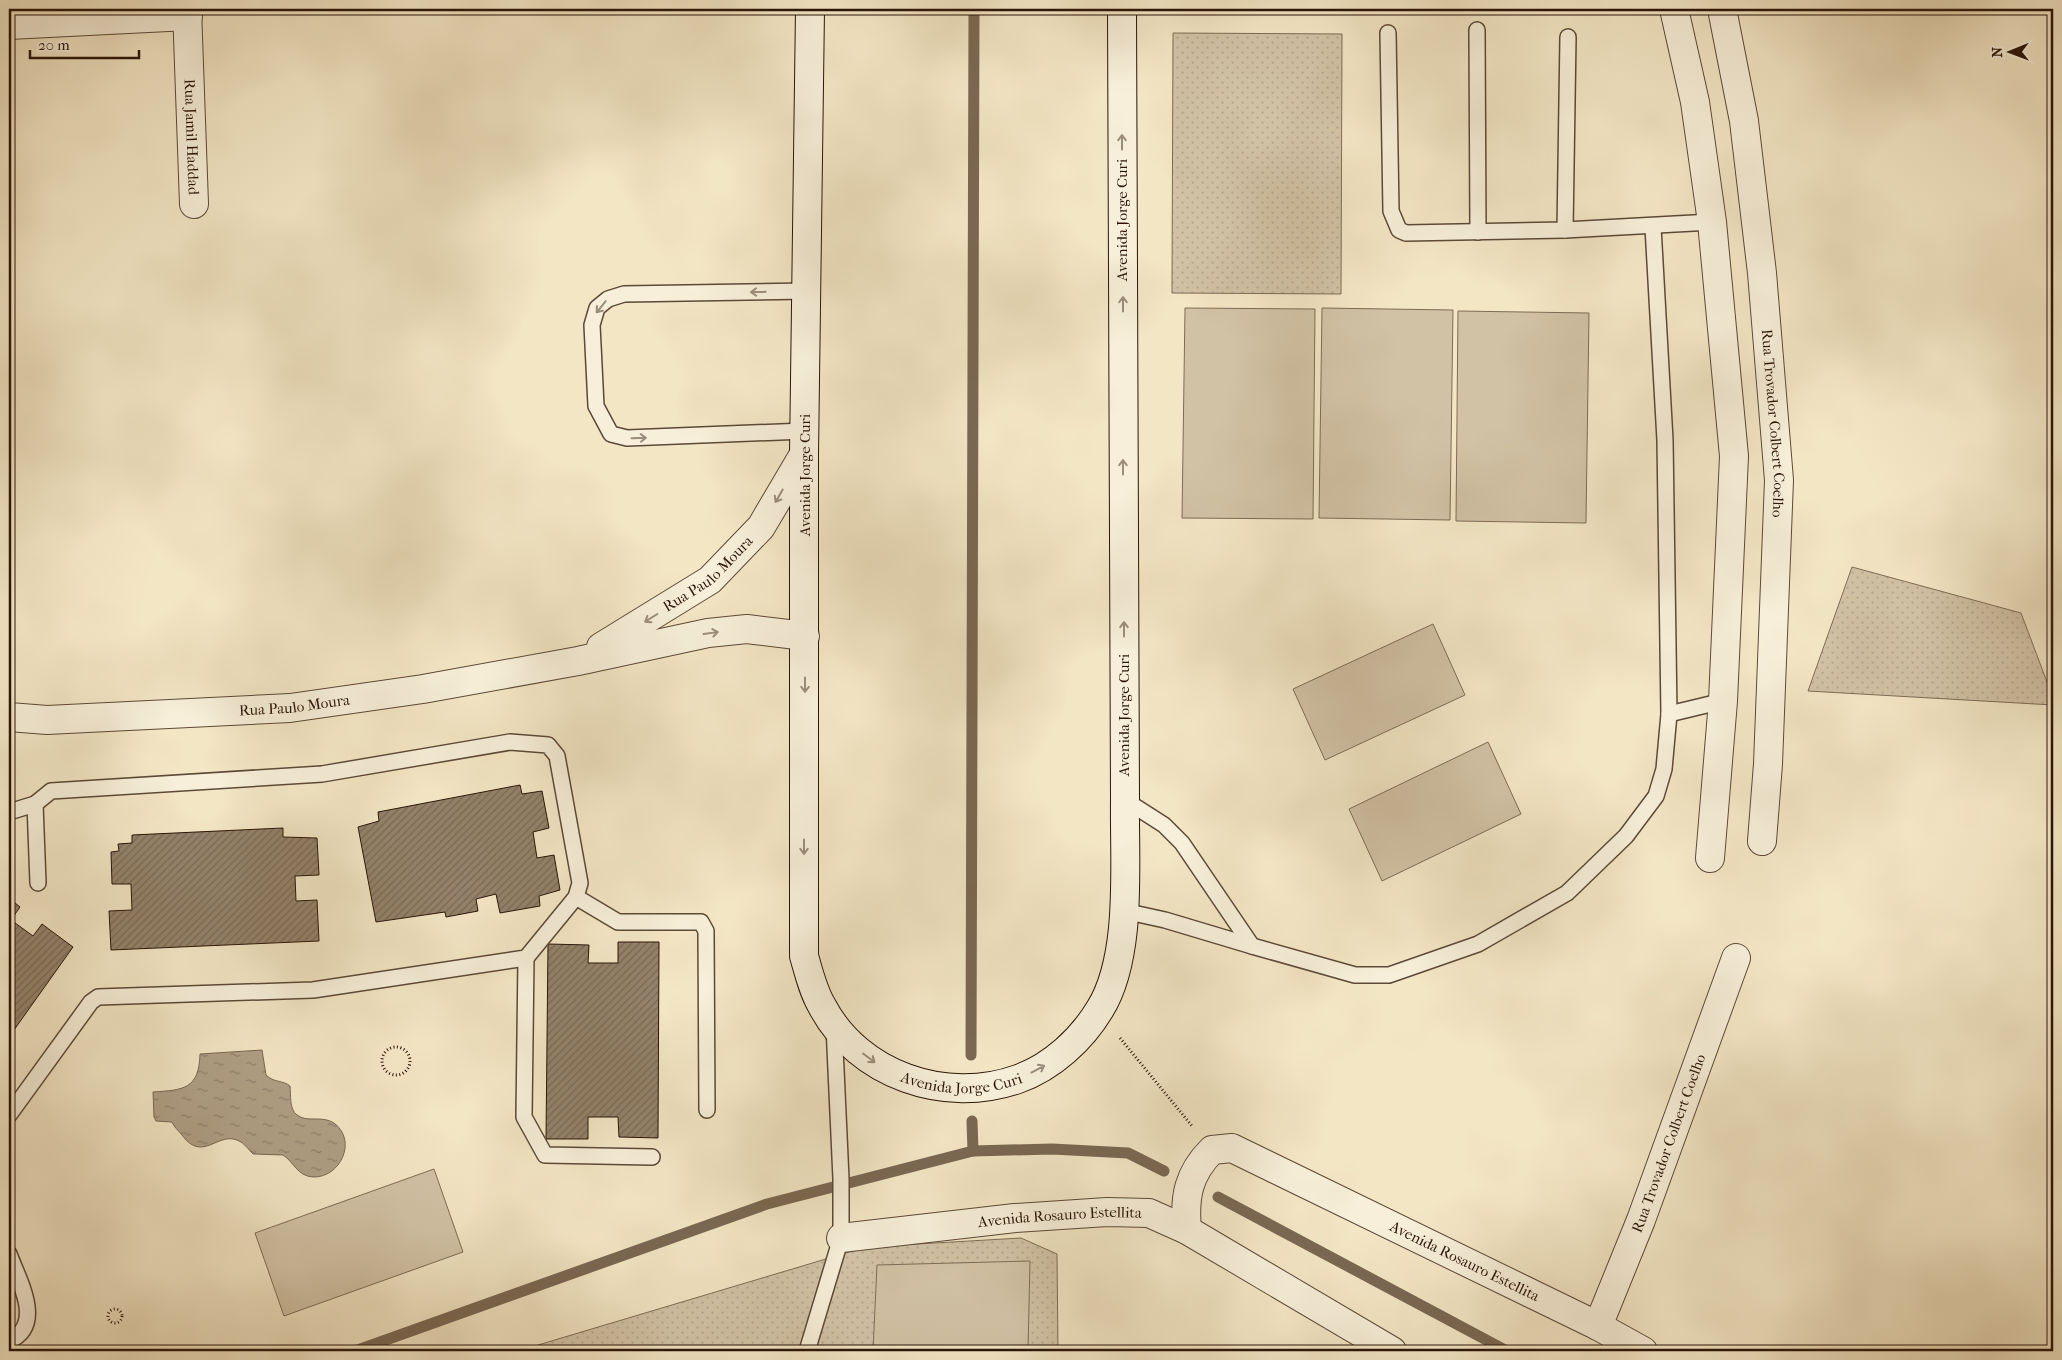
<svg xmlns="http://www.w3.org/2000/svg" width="2062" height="1360" font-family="'IM FELL French Canon',serif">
<defs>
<pattern id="grass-dots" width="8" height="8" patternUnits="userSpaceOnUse" patternTransform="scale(1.25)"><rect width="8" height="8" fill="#d1c2a5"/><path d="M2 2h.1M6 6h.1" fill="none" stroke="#b4a68d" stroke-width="1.8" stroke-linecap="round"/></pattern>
<pattern id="water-ripples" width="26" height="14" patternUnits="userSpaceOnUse" patternTransform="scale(1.25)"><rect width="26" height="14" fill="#af9f85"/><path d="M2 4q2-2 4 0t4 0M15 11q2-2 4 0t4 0" fill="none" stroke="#8f806b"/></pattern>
<pattern id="building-hatch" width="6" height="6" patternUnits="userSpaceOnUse" patternTransform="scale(1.25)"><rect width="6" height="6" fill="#93826a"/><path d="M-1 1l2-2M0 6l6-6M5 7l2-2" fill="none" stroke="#786955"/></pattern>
</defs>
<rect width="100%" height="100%" fill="#f3e6c5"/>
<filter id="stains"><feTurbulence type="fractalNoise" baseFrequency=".004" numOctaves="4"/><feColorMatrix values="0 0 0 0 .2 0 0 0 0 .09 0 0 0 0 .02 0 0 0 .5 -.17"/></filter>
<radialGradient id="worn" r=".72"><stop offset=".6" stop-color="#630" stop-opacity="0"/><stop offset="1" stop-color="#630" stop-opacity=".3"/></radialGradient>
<g fill="url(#grass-dots)" stroke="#7e6c56">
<path d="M1173,33L1342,34L1341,294L1172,293Z"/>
<path d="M1852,567L2021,613L2053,698V705L1808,691Z"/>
<path d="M1021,1238L1057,1254L1058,1351H518L866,1247Z"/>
</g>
<g fill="#d1c2a5" stroke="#7e6c56">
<path d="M1185,308L1315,309L1313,519L1182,518Z"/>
<path d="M1322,308L1453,310L1450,520L1319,518Z"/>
<path d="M1458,311L1589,313L1586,523L1456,521Z"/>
<path d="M1433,624L1465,695L1325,760L1293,689Z"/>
<path d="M1488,742L1521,814L1382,881L1349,809Z"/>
<path d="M434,1169L463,1252L284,1316L255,1233Z"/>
<path d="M1030,1261L1028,1351H873L877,1265Z"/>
</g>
<path fill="url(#water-ripples)" stroke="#7a6853" d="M262,1050L266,1075C274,1083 283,1080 290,1086C291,1095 289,1109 297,1115C307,1123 322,1115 334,1123C358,1141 340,1178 313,1177C297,1176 294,1162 283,1155L253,1154C249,1150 244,1143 239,1141C218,1130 203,1164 182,1135C178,1130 174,1127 172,1122L156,1121L154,1117L153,1092C184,1090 199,1089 200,1054Z"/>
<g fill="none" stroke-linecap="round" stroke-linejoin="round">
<g stroke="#7a6853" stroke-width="11">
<path d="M971,1055L974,9"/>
<path d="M972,1121L973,1151"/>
<path d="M1218,1197L1507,1351"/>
<path d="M355,1351L767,1204L973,1151L1052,1149L1128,1153L1164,1171"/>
</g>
</g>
<g fill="url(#building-hatch)" stroke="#2a1508">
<path d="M520,785L522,794L542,791L549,828L533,832L537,858L554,855L560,890L539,896L540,906L500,913L496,894L476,899L478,911L446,917L445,912L376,922L358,827L379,821L378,812Z"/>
<path d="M283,828V837L317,838L319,875L295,876L296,901L317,900L319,941L111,950L109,911L132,910L131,884H112L111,852L119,851L118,844L132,843V835Z"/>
<path d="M9,898L20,907L11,920L33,936L42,924L73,947L9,1037Z"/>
<path d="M618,942H659L658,1138L619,1137L618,1117H588V1139H546L548,944L589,945L588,963H618Z"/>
<path d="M9,1314L13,1326L9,1328Z"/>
</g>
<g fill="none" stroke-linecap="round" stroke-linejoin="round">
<defs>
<g id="lane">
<path d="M1477,30L1478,232"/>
<path d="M1388,33L1391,211L1399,230L1406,233L1565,230L1712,222"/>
<path d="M1653,227L1665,440L1669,714"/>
<path d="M1565,230L1568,37"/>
<path d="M804,431L627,438L611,434L596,406L592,325L597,308L608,299L624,294L807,291"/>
<path d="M1125,800L1164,825L1182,843L1252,946L1355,975H1389L1478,944L1567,893L1626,836L1656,796L1664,769L1669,714L1723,701"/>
<path d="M35,804L38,883"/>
<path d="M9,812L35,804L51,791L322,774L510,742L548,745L557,756L580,883L576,897L526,958L313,990L98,997L91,1002L9,1115"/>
<path d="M576,897L618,922H701L706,931L707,1110"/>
<path d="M1124,911L1165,920L1252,946"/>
<path d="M526,958L524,1117L545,1155L652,1157"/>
<path d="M9,1254C19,1281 45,1325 9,1341"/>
<path d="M807,1351L841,1238V1179L834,1026"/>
</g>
<g id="street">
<path id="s1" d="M187,9L194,204"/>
<path d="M1674,9L1695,102L1712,222L1734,456L1723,701L1710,858"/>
<path id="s2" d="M1722,9L1744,121L1762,273L1779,480L1768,764L1762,841"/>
<path d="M9,25L188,16"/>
<path id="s3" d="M601,647L710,580L761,527L804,454"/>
<path id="s4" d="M9,717L47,720L290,708L423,689L578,661L708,633L747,629L805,636"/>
<path id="s5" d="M1187,1230C1184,1197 1188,1174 1212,1150L1232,1148L1598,1326L1643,1351"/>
<path id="s6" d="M841,1238L1015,1218L1107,1212L1149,1213L1187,1230L1392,1351"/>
<path id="s7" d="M1598,1326L1641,1220L1736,958"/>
</g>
<g id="secondary">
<path id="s8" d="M810,9L804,454V956C809,973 813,991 822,1006C858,1075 946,1105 1018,1079C1052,1067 1082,1039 1100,1009C1133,956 1124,862 1125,800L1122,9"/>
</g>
</defs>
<use href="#lane" stroke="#5c4937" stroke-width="18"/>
<use href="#street" stroke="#5c4937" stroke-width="30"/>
<use href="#secondary" stroke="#2a1508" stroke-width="30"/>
<g stroke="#2a1508" stroke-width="3" stroke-dasharray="1 2.5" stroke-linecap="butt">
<path d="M1120,1038L1192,1126"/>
<circle cx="396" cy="1061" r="14"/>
<circle cx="115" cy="1316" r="7"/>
</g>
<use href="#lane" stroke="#f7efd9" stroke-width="15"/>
<use href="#street" stroke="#f7efd9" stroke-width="28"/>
<use href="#secondary" stroke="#f7efd9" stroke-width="28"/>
</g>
<defs><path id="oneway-shaft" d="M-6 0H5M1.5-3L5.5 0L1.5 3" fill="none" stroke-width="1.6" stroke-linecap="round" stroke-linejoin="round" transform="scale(1.25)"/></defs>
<g stroke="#9b8d7b">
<use href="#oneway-shaft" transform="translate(1122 142) rotate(-90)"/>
<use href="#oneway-shaft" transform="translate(758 292) rotate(179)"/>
<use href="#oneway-shaft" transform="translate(1123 304) rotate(-90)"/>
<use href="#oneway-shaft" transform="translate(601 307) rotate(129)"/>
<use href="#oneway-shaft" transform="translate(639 438) rotate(-2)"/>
<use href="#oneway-shaft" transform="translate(1123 467) rotate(-90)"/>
<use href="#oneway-shaft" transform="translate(779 496) rotate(120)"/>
<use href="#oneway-shaft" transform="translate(651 618) rotate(148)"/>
<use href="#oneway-shaft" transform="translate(1124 629) rotate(-90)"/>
<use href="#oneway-shaft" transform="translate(711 633) rotate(-8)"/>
<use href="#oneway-shaft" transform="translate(805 685) rotate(90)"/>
<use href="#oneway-shaft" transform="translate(804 847) rotate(90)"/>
<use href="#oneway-shaft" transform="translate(869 1058) rotate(37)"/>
<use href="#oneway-shaft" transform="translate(1038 1069) rotate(-28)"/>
</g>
<g text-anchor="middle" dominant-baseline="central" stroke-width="4.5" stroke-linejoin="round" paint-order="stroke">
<g font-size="15" fill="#2a1508" stroke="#f7efd9">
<text stroke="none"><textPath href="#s1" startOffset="128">Rua Jamil Haddad</textPath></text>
<text transform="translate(1122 220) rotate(-90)">Avenida Jorge Curi</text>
<text stroke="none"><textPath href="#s2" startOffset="418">Rua Trovador Colbert Coelho</textPath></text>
<text transform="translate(805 475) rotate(-90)">Avenida Jorge Curi</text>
<text stroke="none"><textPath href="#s3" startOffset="130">Rua Paulo Moura</textPath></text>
<text stroke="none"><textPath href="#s4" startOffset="286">Rua Paulo Moura</textPath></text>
<text transform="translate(1124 715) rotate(-90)">Avenida Jorge Curi</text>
<text stroke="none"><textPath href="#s8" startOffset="1170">Avenida Jorge Curi</textPath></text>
<text stroke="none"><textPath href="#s7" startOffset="196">Rua Trovador Colbert Coelho</textPath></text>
<text stroke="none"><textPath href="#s6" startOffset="220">Avenida Rosauro Estellita</textPath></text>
<text stroke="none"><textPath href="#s5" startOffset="366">Avenida Rosauro Estellita</textPath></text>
</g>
</g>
<rect width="2062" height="1360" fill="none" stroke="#f3e6c5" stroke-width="30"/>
<rect x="10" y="10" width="2042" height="1340" fill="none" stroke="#2a1508" stroke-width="2.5"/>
<rect x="15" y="15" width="2032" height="1330" fill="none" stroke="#2a1508"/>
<g transform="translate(2010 52) rotate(269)" stroke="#f7efd9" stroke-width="4" paint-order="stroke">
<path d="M0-4L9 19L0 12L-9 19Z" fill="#2a1508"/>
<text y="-8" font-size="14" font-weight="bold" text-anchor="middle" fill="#2a1508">N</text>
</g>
<path d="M30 50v8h109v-8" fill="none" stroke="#2a1508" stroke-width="2.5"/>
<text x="38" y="50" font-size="15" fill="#2a1508" stroke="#f7efd9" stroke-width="4" paint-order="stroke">20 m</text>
<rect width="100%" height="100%" filter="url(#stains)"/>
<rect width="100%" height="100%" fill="url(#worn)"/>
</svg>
